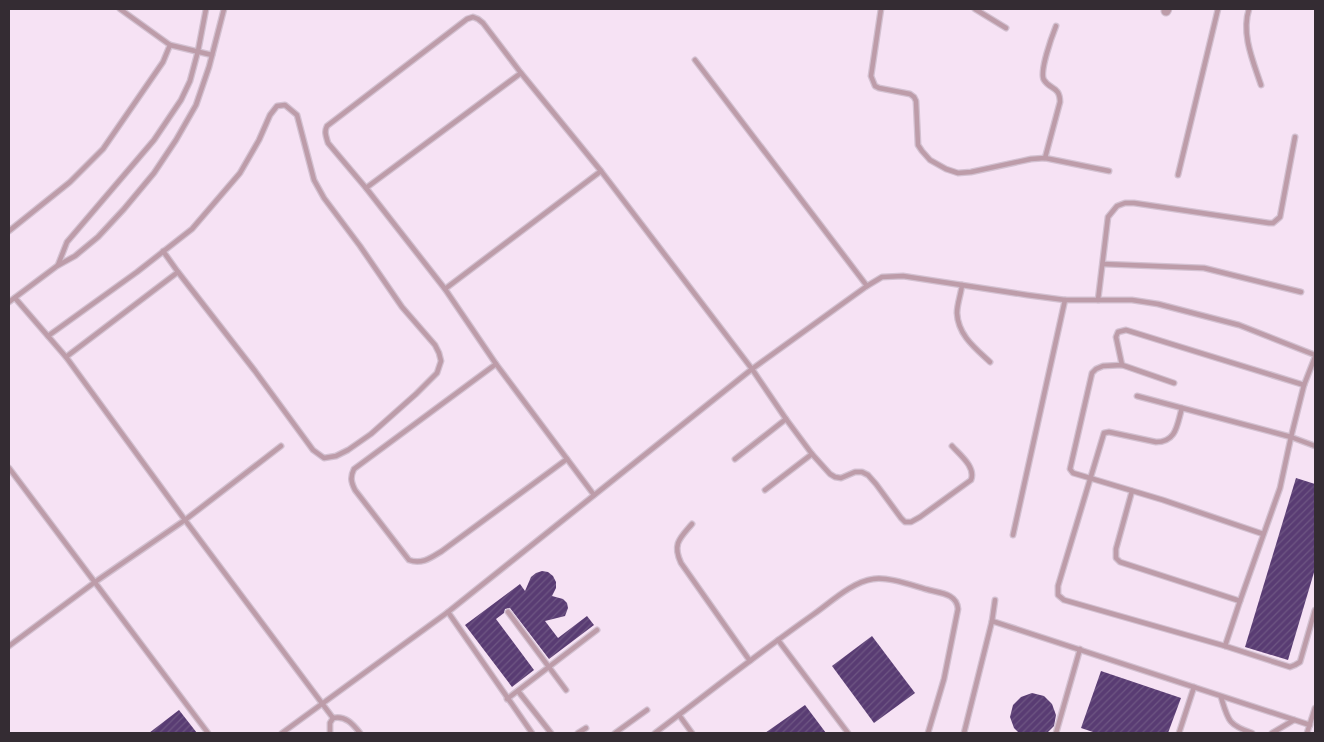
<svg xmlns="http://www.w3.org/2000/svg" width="1324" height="742" font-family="Mulish,sans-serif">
<defs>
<pattern id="building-hatch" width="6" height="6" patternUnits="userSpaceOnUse" patternTransform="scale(1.25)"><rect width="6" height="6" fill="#593c73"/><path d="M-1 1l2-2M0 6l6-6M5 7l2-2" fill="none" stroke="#6e5683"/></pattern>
</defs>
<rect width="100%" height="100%" fill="#f6e2f4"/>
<g fill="url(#building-hatch)">
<path d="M1296,478L1315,484V569L1288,660L1245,647Z"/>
<path d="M542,571L548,572L553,576L556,582V588L552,596L563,599L567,603L568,608L565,616L545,621L558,638L587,616L594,625L549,659L510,608L505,609L504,613L496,619L534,670L512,687L465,625L520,584L525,591L531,577L536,573Z"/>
<path d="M872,636L915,693L874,723L832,666Z"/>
<path d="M1101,671L1181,698L1168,733H1096L1081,728Z"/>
<path d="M1032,693L1044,696L1052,704L1056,715L1054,726L1047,733H1019L1014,728L1010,717L1013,705L1021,697Z"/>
<path d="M805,705L826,733H765Z"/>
<path d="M179,710L197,733H149Z"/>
</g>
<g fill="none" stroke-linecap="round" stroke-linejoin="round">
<defs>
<g id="service">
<path d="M881,9L871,76L875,86L879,88L910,94L914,97L916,101L918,145L922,151L930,160L946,169L958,173L971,172L1031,159L1045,158L1109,171"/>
<path d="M975,9L1006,28"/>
<path d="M1249,9C1241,34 1253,61 1261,85"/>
<path d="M170,45L212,55"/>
<path d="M695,60L867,286"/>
<path d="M1045,158L1060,102C1060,86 1050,90 1044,80C1039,72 1052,36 1056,26"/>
<path d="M1178,175L1218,9"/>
<path d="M366,188L521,73"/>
<path d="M9,231L70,182L103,149L163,62L170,45L120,9"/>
<path d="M1103,264L1204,268L1301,292"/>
<path d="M58,265L67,242L154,140L181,100L190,81L198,51L206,9"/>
<path d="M962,285C961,294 957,304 957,313C958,335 975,348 990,362"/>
<path d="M445,289L601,171"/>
<path d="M15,298L66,357L185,520L333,718C345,715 353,724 360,733"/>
<path d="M1098,300L1108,217L1117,206L1125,203H1134L1269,223H1273L1280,217L1295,137"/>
<path d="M9,302L57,266L75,256L98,237L124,209L154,173L176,140L196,105L209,67L224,9"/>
<path d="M48,336L137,272L192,229L240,173L259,140L270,115L277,106L285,105L297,115L314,180L324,198L360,246L402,307L435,345L439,353L441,361L437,373L416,394L371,434L348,450L336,456L324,458L313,450L255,371L178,272L163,251"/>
<path d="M66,357L178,272"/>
<path d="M496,364L354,469C350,477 351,482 355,490L409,560C422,565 432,557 442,551L567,459"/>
<path d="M1122,365L1116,337L1118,332L1126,330L1304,385"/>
<path d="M1174,383L1122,365L1103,366L1096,369L1092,373L1070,469L1073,473L1163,500L1263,534"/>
<path d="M1137,396L1291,437L1315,446"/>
<path d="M1182,408C1177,424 1177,442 1156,442L1109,432L1104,433L1058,586V595L1064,600L1225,646L1290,667L1295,665L1300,662L1315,610"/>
<path d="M735,459L786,419"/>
<path d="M9,468L208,733"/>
<path d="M765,490L812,454"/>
<path d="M1132,491L1116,549V558L1120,562L1240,601"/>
<path d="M594,495L496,364L445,289L366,188L328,143C326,136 324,132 327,126L467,19L473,17L478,19L483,23L521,73L601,171L752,369L786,419L812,454L830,474L835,477L841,478L855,472H862L868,475L876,484L901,518L905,522H911L920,517L971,480C976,467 960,455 952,446"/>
<path d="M692,524C680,538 672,544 681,563L750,661"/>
<path d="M1013,535L1065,300"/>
<path d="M448,612L532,733"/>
<path d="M508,612L566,690"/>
<path d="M992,621L1310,725"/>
<path d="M778,640L848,733"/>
<path d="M9,646L95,582L185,520L281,446"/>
<path d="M1225,646L1240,601L1280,488L1291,437L1304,385L1315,357"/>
<path d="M518,691L551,733"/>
<path d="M1221,697C1228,720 1228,725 1252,733"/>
<path d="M507,699L597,630"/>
<path d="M679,715L692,733"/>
<path d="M282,733L448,612L752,369L867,286L882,277L903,276L1027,295L1065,300H1132L1158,304L1239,325L1315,355"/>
<path d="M330,733V723L333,718"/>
<path d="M578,733L586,728"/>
<path d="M615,733L647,710"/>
<path d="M655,733C708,693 760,652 814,614C831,602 852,582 873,579C887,576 914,586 929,590C941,593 957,594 958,609L944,679L928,733"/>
<path d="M964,733L992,621L995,600"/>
<path d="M1056,733L1080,649"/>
<path d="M1179,733L1194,687"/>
<path d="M1272,733L1294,720"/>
<path d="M1307,733L1315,708"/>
</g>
<path id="minor" d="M1166,11L1167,9"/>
</defs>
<use href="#service" stroke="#d3c1d1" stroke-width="7"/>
<use href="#minor" stroke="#d3c1d1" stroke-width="11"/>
<use href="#service" stroke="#bd9ca9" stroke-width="4.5"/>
<use href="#minor" stroke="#bd9ca9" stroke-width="9"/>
</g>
<rect width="1324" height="742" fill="none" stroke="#342c33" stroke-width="20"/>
</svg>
